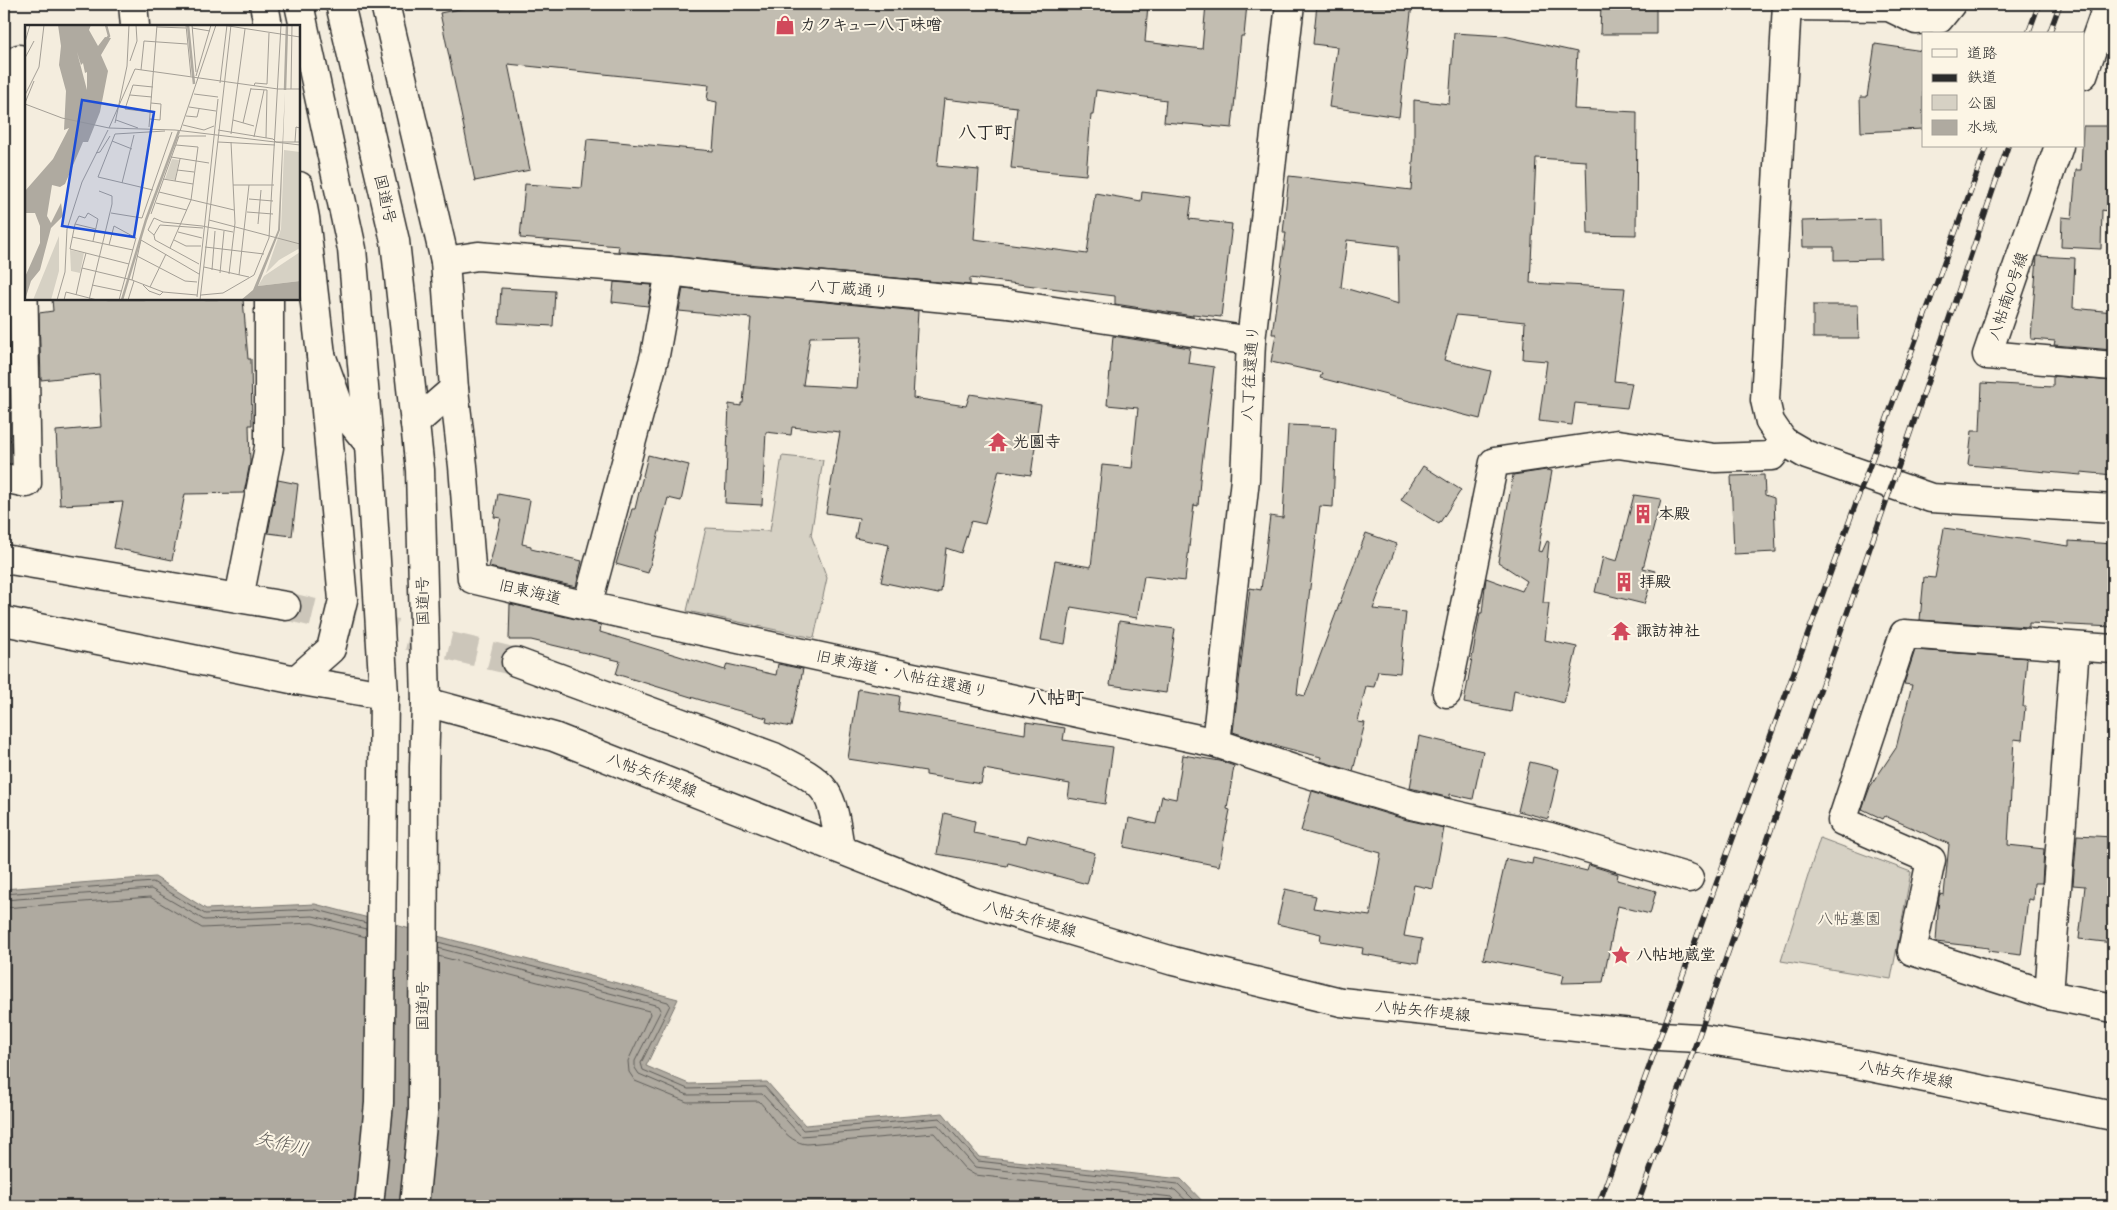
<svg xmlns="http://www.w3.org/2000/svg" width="2117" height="1210" font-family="'Architects Daughter','Klee One',sans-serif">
<rect width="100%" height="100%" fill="#f4edde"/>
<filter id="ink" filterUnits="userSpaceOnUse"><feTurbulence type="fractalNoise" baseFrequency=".02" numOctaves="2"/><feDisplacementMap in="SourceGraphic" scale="10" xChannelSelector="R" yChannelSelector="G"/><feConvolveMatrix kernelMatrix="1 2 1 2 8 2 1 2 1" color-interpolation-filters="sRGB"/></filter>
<g filter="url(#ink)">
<g fill="#d6d1c4" stroke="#807e78">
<path d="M782,456L823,460L811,535L827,578L814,638L687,611L706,528L770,531Z"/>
<path d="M1820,838L1911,872L1891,979L1781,961Z"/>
</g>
<path fill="#afaaa0" stroke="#7a7771" d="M155,877L206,909L315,904L678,999L646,1066L689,1084L767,1082L805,1125L943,1113L979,1157L1181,1179L1207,1206H4V889Z"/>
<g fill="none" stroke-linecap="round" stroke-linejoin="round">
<g stroke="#605e5a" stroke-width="1">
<path d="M4,894L153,882L205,914L314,909L366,923"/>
<path d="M4,900L151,889L204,920L313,916L366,929"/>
<path d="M4,908L150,897L202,928L312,923L366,937"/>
<path d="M438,942L668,1002L670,1005L641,1063L643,1070L688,1089L765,1087L803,1130L940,1118L978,1161L1178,1184L1200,1206"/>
<path d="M438,948L659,1006L661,1010L635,1061V1068L639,1074L688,1095L762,1094L801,1136L938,1125L975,1167L1175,1190L1192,1206"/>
<path d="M438,956L649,1011L650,1014L628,1061L629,1072L635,1081L687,1102L759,1101C772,1115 786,1143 807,1144L934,1133L965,1169L975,1175L1172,1197L1181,1206"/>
</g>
</g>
<g fill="#c2bdb1" stroke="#2b2b2b" fill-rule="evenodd">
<path d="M483,4H1148L1145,42L1202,49L1206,4H1247L1244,36H1241L1232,128L1164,122L1166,100L1096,90L1093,115H1091L1086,175L1011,168L1017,107L944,99L937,166L979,170L974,239L1087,254L1095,193L1141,201L1142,192L1192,198L1189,219L1232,224L1221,317L1193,314V316L1115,304V296L970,278V285L747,264L618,251L619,246L520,238L525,184L582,188L587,139L713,151L717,102L707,100L709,85L508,64L530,170L475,181L440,13Z"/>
<path d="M1317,4H1412L1399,117L1329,107L1337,47L1313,44Z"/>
<path d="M1601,4H1656V34H1600Z"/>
<path d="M1454,33L1504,36L1577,52L1574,109L1637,112L1636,235L1588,234L1586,161L1536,158L1530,283L1625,288L1614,381L1632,383L1627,408L1575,403L1572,425L1539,421L1547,361L1523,359L1525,322L1456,315L1444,360L1491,371L1480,419L1320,378L1322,373L1271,362L1276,334H1272L1286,233H1283L1289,176L1411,190L1414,149V100L1449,104ZM1347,240L1398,246L1399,304L1341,287Z"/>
<path d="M1875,44L1923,51V129L1861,132L1860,97H1867Z"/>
<path d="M2083,126H2110V166L2107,211L2102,210L2101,249L2061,247L2062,217L2072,218L2076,170H2081Z"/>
<path d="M1880,219L1881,259L1834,260V247H1803L1802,221Z"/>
<path d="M2037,256L2075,258L2073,308L2113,312V350L2054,345L2055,341L2031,339Z"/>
<path d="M614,282L652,285L648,306L612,302Z"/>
<path d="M501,288L555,291L553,326L499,323Z"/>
<path d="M683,288L918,311L913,398L966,406L970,394L1041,405L1031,475L999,470L985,524L971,521L961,553L946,548L941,592H938V594L881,582L889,545L855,538L859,518L826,513L840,432L792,427L791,435L766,432L762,505L725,503L729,404L741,406V403H743L751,318L679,311ZM862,336L857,388L803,385L810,337Z"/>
<path d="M52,299H243L248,359H251L252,425H249L250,463L244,493L185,494L172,560L114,548L123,502L60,505L56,431L102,427L99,374L41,380L39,313L53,311Z"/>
<path d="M1813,305H1858L1859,338H1813Z"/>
<path d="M1113,336L1190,348L1188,363L1214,367L1200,480L1198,506L1194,505L1185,581L1144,576L1137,618L1071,607L1065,644L1041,640L1055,561L1091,567L1102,465L1132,468L1138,408L1107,405Z"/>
<path d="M2053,376L2113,381V475L2081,472V475L1968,465L1972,431H1980L1982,383L2053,387Z"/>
<path d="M1288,425L1336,427L1333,507L1320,506L1297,694L1305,696L1366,533L1397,544L1373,609L1406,612L1400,673L1378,671L1374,687L1366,686L1358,722L1365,723L1353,771L1320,761L1321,757L1266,743L1233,732L1250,588L1261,590L1270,516L1283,518Z"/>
<path d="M648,455L689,465L681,501L668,498L648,573L616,564L632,509H635Z"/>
<path d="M1423,466L1461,490L1439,524L1401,500Z"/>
<path d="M1546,470L1552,471L1538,551L1542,552L1547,541L1549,542L1543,603H1549L1545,640L1577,647L1564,703L1514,690L1511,712L1464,703L1480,613H1482L1486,578L1522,591L1527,581L1498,562L1513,475Z"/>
<path d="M1764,475L1765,495L1774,498L1776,552L1734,554L1731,476Z"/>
<path d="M278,480L298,484L292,536L268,533Z"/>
<path d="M498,494L530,500L522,544L531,546V549L582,561L576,587L489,567L501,518L494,517Z"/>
<path d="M1634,495L1661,499L1643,568L1655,571L1644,604L1595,592L1603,557L1617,561Z"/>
<path d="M1944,528L2069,546V541L2113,544V627L2029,623V627L1920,620L1924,577L1935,578Z"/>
<path d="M510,604L601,625L600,632L725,670L727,664L776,675L778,664L803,669L791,727L766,722L767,718L717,705L616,674L620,661L531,640H509Z"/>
<path d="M1119,621L1175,629L1166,693L1110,685Z"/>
<path d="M1915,650L2027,658L2023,707H2025L2022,740L2014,739L2008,845L2044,849L2042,883H2034L2033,900L2028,899L2021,955L1988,951L1989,948L1936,942L1939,897L1940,894L1944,895L1949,844L1885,816L1883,819L1862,809L1870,787L1896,748L1912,685L1904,684Z"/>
<path d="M858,689L900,696L898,711L1025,734L1026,722L1065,728L1063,740L1113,747L1105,804L1068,798L1070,784L984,769L981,784L926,775V771L848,759Z"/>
<path d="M1419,736L1483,751L1473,799L1450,794V798L1410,788Z"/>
<path d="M1183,755L1220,761L1234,766L1227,809L1230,810L1219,866L1124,847L1129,818L1156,824L1162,796L1176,799Z"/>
<path d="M1530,762L1559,769L1548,819L1518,811Z"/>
<path d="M1312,791L1407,820L1444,828L1433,889L1414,885L1404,936L1422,939L1418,963L1362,954L1363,948L1320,941L1321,934L1277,924L1285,889L1316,896L1313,908L1370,916L1381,853L1301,831Z"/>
<path d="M944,813L975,821L973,833L1026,843L1028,835L1095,853L1087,884L1008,863L1007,866L937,854Z"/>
<path d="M2077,835L2113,837V943L2079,939L2085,886L2073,885Z"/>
<path d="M1533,858L1587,871L1589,865L1618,874L1617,880L1656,891L1650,914L1618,906L1603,982L1562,983L1564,975L1483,959L1506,859L1532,864Z"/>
</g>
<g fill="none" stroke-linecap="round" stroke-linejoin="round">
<path stroke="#ccc6ba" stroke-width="28" stroke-dasharray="28 14" stroke-linecap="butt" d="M286,606L516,662"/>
<defs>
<g id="minor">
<path d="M133,4L135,26"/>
<path d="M264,4L268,26"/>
<path d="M385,4L445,261L454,389L463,466L472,579L587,606L1216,743L1296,770L1412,805L1550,837L1689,878"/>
<path d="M1787,4L1765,400L1770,422L1783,441L1807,455L1931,498L2113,509"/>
<path d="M1787,6L1889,7L1916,20L1939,19L1951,4"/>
<path d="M2083,75L2108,4"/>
<path d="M2059,146L1987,355L2113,366"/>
<path d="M299,186L305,218L321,355L340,408L369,444"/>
<path d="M445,261L478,256L670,271L745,280L822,286L1008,304L1251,341"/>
<path d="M415,423L454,389"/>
<path d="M4,478L27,483L19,59"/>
<path d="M4,559L286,606"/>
<path d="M239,598L269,447V299"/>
<path d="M587,606L655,355L670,271"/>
<path d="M4,621L296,680L384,695"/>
<path d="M2075,647L2049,995L2113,1008"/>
<path d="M516,662L774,757C830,785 831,788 840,849"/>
<path d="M296,680L331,649L343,600L321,355"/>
<path d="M1447,693L1494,462L1618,444L1715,458L1772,456L1783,441"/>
<path d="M426,702L554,737L971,901L1173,961L1341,1002L1660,1036L1698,1038L1851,1063L2113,1116"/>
<path d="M1216,743L1245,479L1251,341L1290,4"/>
<path d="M2049,995L1912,951L1931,860L1842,821L1904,634L2113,649"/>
</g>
<g id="highway">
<path d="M299,4L352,249L369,444L384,695L379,1103L369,1206"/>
<path d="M340,4L395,241L420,470L426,702L424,767L423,1114L414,1206"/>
</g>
</defs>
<use href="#minor" stroke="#2b2b2b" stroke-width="31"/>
<use href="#highway" stroke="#2b2b2b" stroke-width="31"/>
<use href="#minor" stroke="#fcf5e5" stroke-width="28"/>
<use href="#highway" stroke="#fcf5e5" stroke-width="28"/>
<defs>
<g id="rail">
<path d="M2028,34L2039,4"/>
<path d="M2049,34L2060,4"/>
<path d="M1598,1206L1987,146"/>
<path d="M1637,1206L1698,1038L1906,445L2008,146"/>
</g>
</defs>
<use href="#rail" stroke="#2b2b2b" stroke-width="5.5"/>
<use href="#rail" stroke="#fcf5e5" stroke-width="4" stroke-dasharray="11" stroke-linecap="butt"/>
</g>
</g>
<defs>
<symbol id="shop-bare" viewBox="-9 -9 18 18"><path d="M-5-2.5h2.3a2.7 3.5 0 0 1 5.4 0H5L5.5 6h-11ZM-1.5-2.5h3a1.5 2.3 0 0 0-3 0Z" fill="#d1495b" stroke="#fcf5e5" stroke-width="2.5" paint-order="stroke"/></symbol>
<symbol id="temple-bare" viewBox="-9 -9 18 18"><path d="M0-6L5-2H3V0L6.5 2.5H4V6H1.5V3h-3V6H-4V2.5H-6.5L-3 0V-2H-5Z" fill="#d1495b" stroke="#fcf5e5" stroke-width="2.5" paint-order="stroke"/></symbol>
<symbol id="building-bare" viewBox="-9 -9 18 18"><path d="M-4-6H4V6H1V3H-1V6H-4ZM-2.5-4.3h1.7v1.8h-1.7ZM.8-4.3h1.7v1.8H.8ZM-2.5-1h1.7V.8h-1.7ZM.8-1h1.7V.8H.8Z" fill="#d1495b" stroke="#fcf5e5" stroke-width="2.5" paint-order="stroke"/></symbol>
<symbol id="sight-bare" viewBox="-9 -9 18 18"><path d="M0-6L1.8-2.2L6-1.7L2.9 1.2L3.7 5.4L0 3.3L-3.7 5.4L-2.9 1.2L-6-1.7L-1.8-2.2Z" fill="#d1495b" stroke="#fcf5e5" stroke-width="2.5" paint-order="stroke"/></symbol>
</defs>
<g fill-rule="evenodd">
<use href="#shop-bare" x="771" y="11" width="28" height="28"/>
<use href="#temple-bare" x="984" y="428" width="28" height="28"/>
<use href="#building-bare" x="1629" y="500" width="28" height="28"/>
<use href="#building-bare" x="1610" y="568" width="28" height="28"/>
<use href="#temple-bare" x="1607" y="617" width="28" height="28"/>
<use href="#sight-bare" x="1607" y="941" width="28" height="28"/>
</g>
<g text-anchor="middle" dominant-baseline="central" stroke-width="4" stroke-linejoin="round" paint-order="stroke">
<g font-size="16" font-weight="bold" fill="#2b2b2b" stroke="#fcf5e5" text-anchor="start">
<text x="800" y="25">カクキュー八丁味噌</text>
<text x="1013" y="442">光圓寺</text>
<text x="1658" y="514">本殿</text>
<text x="1639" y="582">拝殿</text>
<text x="1636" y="631">諏訪神社</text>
<text x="1636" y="955">八帖地蔵堂</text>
</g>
<g font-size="16" fill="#2b2b2b" stroke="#fcf5e5">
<text transform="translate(385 199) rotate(77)">国道1号</text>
<text transform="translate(849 289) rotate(5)">八丁蔵通り</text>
<text transform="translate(2008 296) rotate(-71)">八帖南10号線</text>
<text transform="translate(1250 373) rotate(-86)">八丁往還通り</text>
<text transform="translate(530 592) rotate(13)">旧東海道</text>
<text transform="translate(423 601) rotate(-91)">国道1号</text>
<text transform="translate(902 674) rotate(12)">旧東海道・八帖往還通り</text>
<text transform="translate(652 775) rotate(22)">八帖矢作堤線</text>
<text transform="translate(1030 919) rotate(16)">八帖矢作堤線</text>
<text transform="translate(423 1006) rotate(-90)">国道1号</text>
<text transform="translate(1423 1011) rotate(6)">八帖矢作堤線</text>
<text transform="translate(1906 1074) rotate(11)">八帖矢作堤線</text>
</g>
<g font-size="16" fill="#565451" stroke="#fcf5e5">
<text x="1849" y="919">八帖墓園</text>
</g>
<g font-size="18" font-weight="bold" fill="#2b2b2b" stroke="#fcf5e5">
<text x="985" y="132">八丁町</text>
</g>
<g font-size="18" font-style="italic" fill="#595754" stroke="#fcf5e5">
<text transform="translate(282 1144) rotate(13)">矢作川</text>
</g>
<g font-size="19" font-weight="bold" fill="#2b2b2b" stroke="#fcf5e5">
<text x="1056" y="698">八帖町</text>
</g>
</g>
<g transform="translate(25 25)">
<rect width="275" height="275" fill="#f4edde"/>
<path d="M259,125L275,127V223L254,235L241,248L256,204ZM147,134L154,135L150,155L140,154ZM34,211V246L26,275H8ZM45,225L59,228L55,248L46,246ZM275,227V256L233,261L239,251Z" fill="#d6d1c4"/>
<path d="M33,0H66L64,5L73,21L80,12L86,13L76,30L83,46L75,87L63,117H58L40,159L35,162L27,160L22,191L26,198L36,178L38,191L26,203L15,245L6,256L0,275V252L15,218V201L10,188H0V166L28,134L44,103L39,105L41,66L34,40L36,21ZM52,27L56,40L58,38L60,48L62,47V65ZM260,67L255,205L233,261L275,256V274L216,275L228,265L253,205Z" fill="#afaaa0" fill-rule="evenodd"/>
<path fill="none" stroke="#afaaa0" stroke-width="2.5" d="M163,0L169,59M80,16L84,11L81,0M260,65L262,0M97,275L121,195L154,106"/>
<path fill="none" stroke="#a49f96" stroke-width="1" d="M161,0L166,51M167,0L171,47M197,0L275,12M132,2L161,3M167,3L185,6M0,17L5,0M0,33L9,16M105,36L112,16L111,0M116,45L119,16L162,19M171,51L186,0M195,58L202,0M229,61L230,58L242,59L244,8M226,64L242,65L241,113M266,64L267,0M275,64V38M169,69L193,72M0,70L14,42L19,0M105,70L127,72M0,78L9,56M0,79L37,93L84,103L150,105L275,120M164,82L191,86M125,87L100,84L108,60L128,62M161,91L172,92L174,84M125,94L135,95L136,79L126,78M91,95L113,103M208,95L229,101M90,98L102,41L104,0M218,98L226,63M158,100L179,105L189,101M124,102L132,0M84,103L110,44L253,64H275M193,105L248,114L251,117H275M155,106L191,0M206,109L220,4M229,112L239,65M87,116L107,124M193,117L250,120M270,117L271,102L275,103M71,128L75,127L85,111M146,132L184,138M152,145L169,147M138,154L168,159M150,156L155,134M97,158L109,110M208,160H249M128,165L73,152L90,109L140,106M134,167L209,185M224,174L248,176M131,178L162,185M222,187L248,189M86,188L117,193L147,107M126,189L154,111H181M184,195L275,219M50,199L54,191L60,193L63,188L73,194L68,216M233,199L236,165M178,203L135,200L129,210L123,205L129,193L138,197L177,201L208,207M71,204L50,199L45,224L104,239M153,207L177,213M129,210L130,215L174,239M47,212L108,225M149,215L161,221H176M84,220L89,201L111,213L94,275M180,222L239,229M145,223L166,175L173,122L151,120M112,231L160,256L172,257M179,242L224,252M57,243L61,228M187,245L190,206M195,248L199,206M204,249L210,198L206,117M214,250L224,160M107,255L116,215L174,249M67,260L96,266M118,260L124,266L135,270L138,267M125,262L141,229M51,270L57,243L107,255L138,267L172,270M176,270L198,268L229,250L244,213L256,0M172,272L193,74M32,275L40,247L42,204L57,157L83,105M39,275L41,267L72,275M64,275L87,179V171L74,166M103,275L109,256M175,275L206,0"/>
<path fill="#1d4ed8" fill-opacity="0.15" stroke="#1d4ed8" stroke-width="2.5" d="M57,75L129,87L109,212L37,201Z"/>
<rect width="275" height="275" fill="none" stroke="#2b2b2b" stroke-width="2.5"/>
</g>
<rect width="2117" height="1210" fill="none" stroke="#fcf5e5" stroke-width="20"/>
<rect x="10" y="10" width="2097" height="1190" fill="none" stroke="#2b2b2b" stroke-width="2" filter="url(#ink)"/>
<rect x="1922" y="32" width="162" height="115" fill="#fcf5e5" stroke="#a8a49b"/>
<rect x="1932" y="49" width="25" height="8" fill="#fcf5e5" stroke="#a8a49b"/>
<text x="1967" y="58" font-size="15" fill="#2b2b2b">道路</text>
<rect x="1932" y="74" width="25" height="8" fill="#2b2b2b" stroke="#a8a49b"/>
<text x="1967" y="82" font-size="15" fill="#2b2b2b">鉄道</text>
<rect x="1932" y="95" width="25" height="15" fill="#d6d1c4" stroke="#a8a49b"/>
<text x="1967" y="108" font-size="15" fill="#2b2b2b">公園</text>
<rect x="1932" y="120" width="25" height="15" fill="#afaaa0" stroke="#a8a49b"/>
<text x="1967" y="132" font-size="15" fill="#2b2b2b">水域</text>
</svg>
